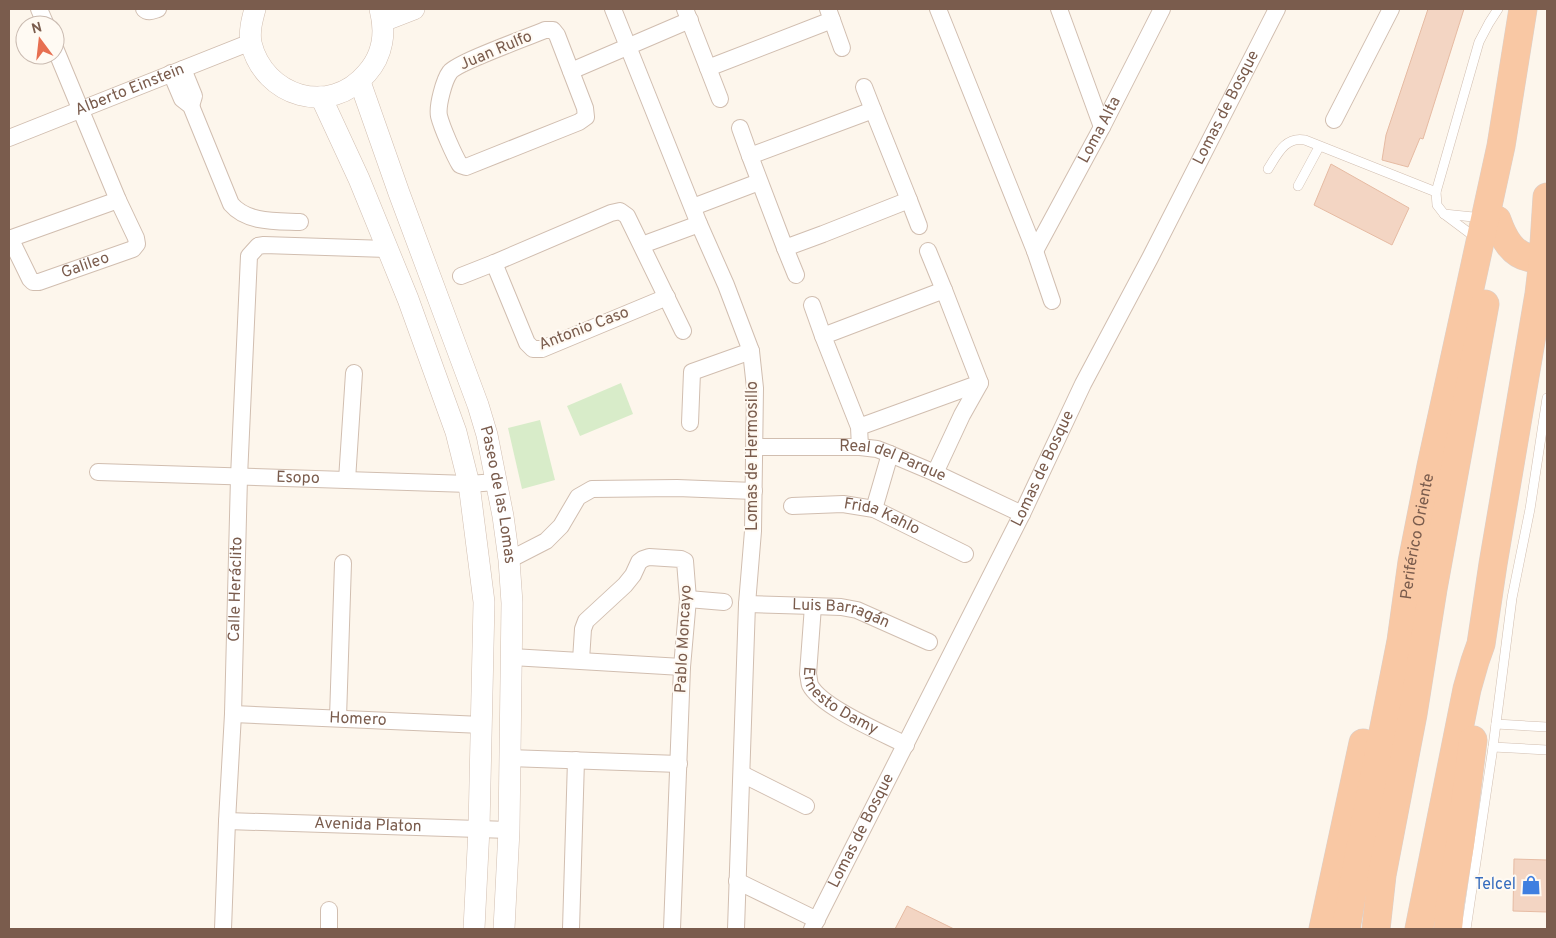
<svg xmlns="http://www.w3.org/2000/svg" width="1556" height="938" font-family="Overpass,sans-serif">
<rect width="100%" height="100%" fill="#fdf6ec"/>
<g fill="#d8ecc9">
<path d="M621,383L633,414L580,436L567,406Z"/>
<path d="M540,420L555,480L522,489L508,428Z"/>
</g>
<g fill="#f3d5c3" stroke="#e6bba3">
<path d="M1428,9H1464L1423,139L1420,138L1408,167L1382,160L1386,135Z"/>
<path d="M1331,164L1409,208L1392,245L1314,205Z"/>
<path d="M1514,859L1547,860V912L1513,911Z"/>
<path d="M907,906L954,929H895Z"/>
</g>
<g fill="none" stroke-linecap="round" stroke-linejoin="round">
<defs>
<g id="service">
<path d="M1268,169C1277,155 1285,136 1305,140L1436,192L1437,205L1444,214L1476,238"/>
<path d="M1298,186L1319,147"/>
<path d="M1436,192L1479,42L1489,23L1498,9"/>
<path d="M1444,214L1483,218"/>
<path d="M1496,724L1547,727"/>
<path d="M1493,747L1547,750"/>
<path d="M1466,929L1493,747L1512,598L1530,509L1547,398"/>
</g>
<g id="minor">
<path d="M39,9L46,25"/>
<path d="M144,9C148,13 152,11 158,9"/>
<path d="M613,9L699,224L726,285L751,351L755,388L753,531L747,604L736,929"/>
<path d="M685,9L708,68L832,20L828,9"/>
<path id="s1" d="M938,9L1035,251L1102,127L1162,9"/>
<path d="M1059,9L1102,127"/>
<path d="M832,20L842,48"/>
<path d="M545,30H553L557,35L585,108L586,117L579,122L466,167L460,165C454,155 442,128 439,116C437,106 444,80 450,72C458,62 529,37 545,30Z"/>
<path d="M708,68L720,99"/>
<path d="M183,69L194,96L191,106"/>
<path d="M571,71L690,20"/>
<path d="M171,73L182,99L191,106L231,204C247,223 276,221 300,222"/>
<path d="M864,87L873,110"/>
<path d="M873,110L909,200L823,234L785,248L750,156Z"/>
<path d="M1334,120L1391,9"/>
<path d="M740,128L750,156"/>
<path id="s2" d="M9,138L251,42"/>
<path d="M909,200L919,226"/>
<path d="M693,207L759,182"/>
<path id="s3" d="M10,238L30,279L33,282H39L133,249L137,244L136,238L118,200L55,48"/>
<path d="M9,239L118,200"/>
<path d="M642,245L699,224"/>
<path d="M785,248L796,275"/>
<path d="M928,251L944,290"/>
<path d="M1035,251L1052,301"/>
<path d="M494,263L527,343L533,349H542L667,297"/>
<path d="M461,276L494,263L611,213L620,211L627,216L683,331"/>
<path d="M812,305L823,336"/>
<path d="M690,423L692,372L751,351"/>
<path d="M859,427L980,383L944,290L823,336L859,427L860,447"/>
<path id="s4" d="M755,447H860L877,449L890,454L935,473L1022,514"/>
<path id="s5" d="M98,472L469,484L496,482"/>
<path d="M935,473L962,415L980,383"/>
<path d="M347,480L354,373"/>
<path id="s6" d="M792,506L843,504L874,509L965,554"/>
<path d="M874,509L890,454"/>
<path d="M509,560L546,541L561,526L578,497L592,489L677,488L754,491"/>
<path d="M688,599L724,602"/>
<path id="s7" d="M747,604L813,606L841,607L857,610L929,642"/>
<path id="s8" d="M813,606L808,674C809,678 809,682 810,685C821,707 883,733 906,745"/>
<path d="M512,657L682,667"/>
<path d="M581,660L583,629L586,621L625,585L633,575L639,562L643,559L649,557L681,559L685,561L688,599L682,667L672,929"/>
<path id="s9" d="M233,714L482,725"/>
<path d="M338,718L343,563"/>
<path d="M509,758L679,764"/>
<path d="M742,774L806,806"/>
<path id="s10" d="M227,821L509,830"/>
<path d="M737,881L817,920"/>
<path id="s11" d="M223,929L227,821L233,714L239,477L249,256L258,246L264,245L387,249"/>
<path d="M329,929V910"/>
<path d="M571,929L576,760"/>
<path id="s12" d="M812,929L1022,514L1083,384L1150,258L1277,9"/>
</g>
<g id="tertiary">
<path d="M255,9C252,20 249,31 251,43C264,97 330,117 367,73C383,55 386,32 380,9"/>
<path d="M383,21L414,9"/>
<path id="s13" d="M360,82L399,193L478,405L487,435L503,516L509,560L512,603L509,830L504,929"/>
<path d="M321,97L359,179L408,299L456,432L469,484L484,602L479,828L474,929"/>
</g>
<g id="trunk">
<path d="M1497,220C1503,237 1512,256 1532,258C1538,259 1542,260 1547,257"/>
<path d="M1323,929L1363,743"/>
<path id="s14" d="M1346,929L1358,859L1401,641L1412,562L1431,466L1501,146L1523,9"/>
<path d="M1376,929L1382,875L1413,714L1433,589L1485,304"/>
<path d="M1419,929L1467,689L1475,661L1481,644L1493,564L1539,294L1543,260L1547,197"/>
<path d="M1448,929L1450,904L1460,844L1473,740"/>
</g>
</defs>
<use href="#service" stroke="#d1beb0" stroke-width="10"/>
<use href="#minor" stroke="#d1beb0" stroke-width="18"/>
<use href="#tertiary" stroke="#d1beb0" stroke-width="22"/>
<use href="#trunk" stroke="#dad1cd" stroke-width="29"/>
<use href="#service" stroke="#fff" stroke-width="9"/>
<use href="#minor" stroke="#fff" stroke-width="16"/>
<use href="#tertiary" stroke="#fff" stroke-width="21"/>
<use href="#trunk" stroke="#f9c8a4" stroke-width="28"/>
</g>
<defs>
<symbol id="shop-bare" viewBox="-9 -9 18 18"><path d="M-5-2.5h2.3a2.7 3.5 0 0 1 5.4 0H5L5.5 6h-11ZM-1.5-2.5h3a1.5 2.3 0 0 0-3 0Z" fill="#3f7fe0" stroke="#fffaf3" stroke-width="2.5" paint-order="stroke"/></symbol>
</defs>
<g fill-rule="evenodd">
<use href="#shop-bare" x="1517" y="871" width="28" height="28"/>
</g>
<g text-anchor="middle" dominant-baseline="central" stroke-width="4" stroke-linejoin="round" paint-order="stroke">
<g font-size="16" fill="#7a5c4d" stroke="#fffaf3">
<text transform="translate(496 51) rotate(-23)">Juan Rulfo</text>
<text stroke="none"><textPath href="#s2" startOffset="130">Alberto Einstein</textPath></text>
<text stroke="none"><textPath href="#s12" startOffset="920">Lomas de Bosque</textPath></text>
<text stroke="none"><textPath href="#s1" startOffset="398">Loma Alta</textPath></text>
<text stroke="none"><textPath href="#s3" startOffset="105">Galileo</textPath></text>
<text transform="translate(584 329) rotate(-21)">Antonio Caso</text>
<text transform="translate(753 456) rotate(-90)">Lomas de Hermosillo</text>
<text stroke="none"><textPath href="#s4" startOffset="140">Real del Parque</textPath></text>
<text stroke="none"><textPath href="#s12" startOffset="515">Lomas de Bosque</textPath></text>
<text stroke="none"><textPath href="#s5" startOffset="200">Esopo</textPath></text>
<text stroke="none"><textPath href="#s13" startOffset="436">Paseo de las Lomas</textPath></text>
<text stroke="none"><textPath href="#s6" startOffset="92">Frida Kahlo</textPath></text>
<text stroke="none"><textPath href="#s14" startOffset="399">Periférico Oriente</textPath></text>
<text stroke="none"><textPath href="#s11" startOffset="340">Calle Heráclito</textPath></text>
<text stroke="none"><textPath href="#s7" startOffset="95">Luis Barragán</textPath></text>
<text transform="translate(684 639) rotate(-87)">Pablo Moncayo</text>
<text stroke="none"><textPath href="#s8" startOffset="111">Ernesto Damy</textPath></text>
<text stroke="none"><textPath href="#s9" startOffset="125">Homero</textPath></text>
<text stroke="none"><textPath href="#s10" startOffset="141">Avenida Platon</textPath></text>
<text stroke="none"><textPath href="#s12" startOffset="110">Lomas de Bosque</textPath></text>
</g>
<g font-size="16" fill="#366cbe" stroke="#fffaf3" text-anchor="end">
<text x="1516" y="885">Telcel</text>
</g>
</g>
<rect width="1556" height="938" fill="none" stroke="#7a5c4d" stroke-width="20"/>
<g transform="translate(40 40) rotate(345)"><circle r="24" fill="#fffaf3" stroke="#cabbb1"/>
<path d="M0-4L9 19L0 12L-9 19Z" fill="#e76f51"/>
<text y="-8" font-size="14" font-weight="bold" text-anchor="middle" fill="#7a5c4d">N</text>
</g>
</svg>
